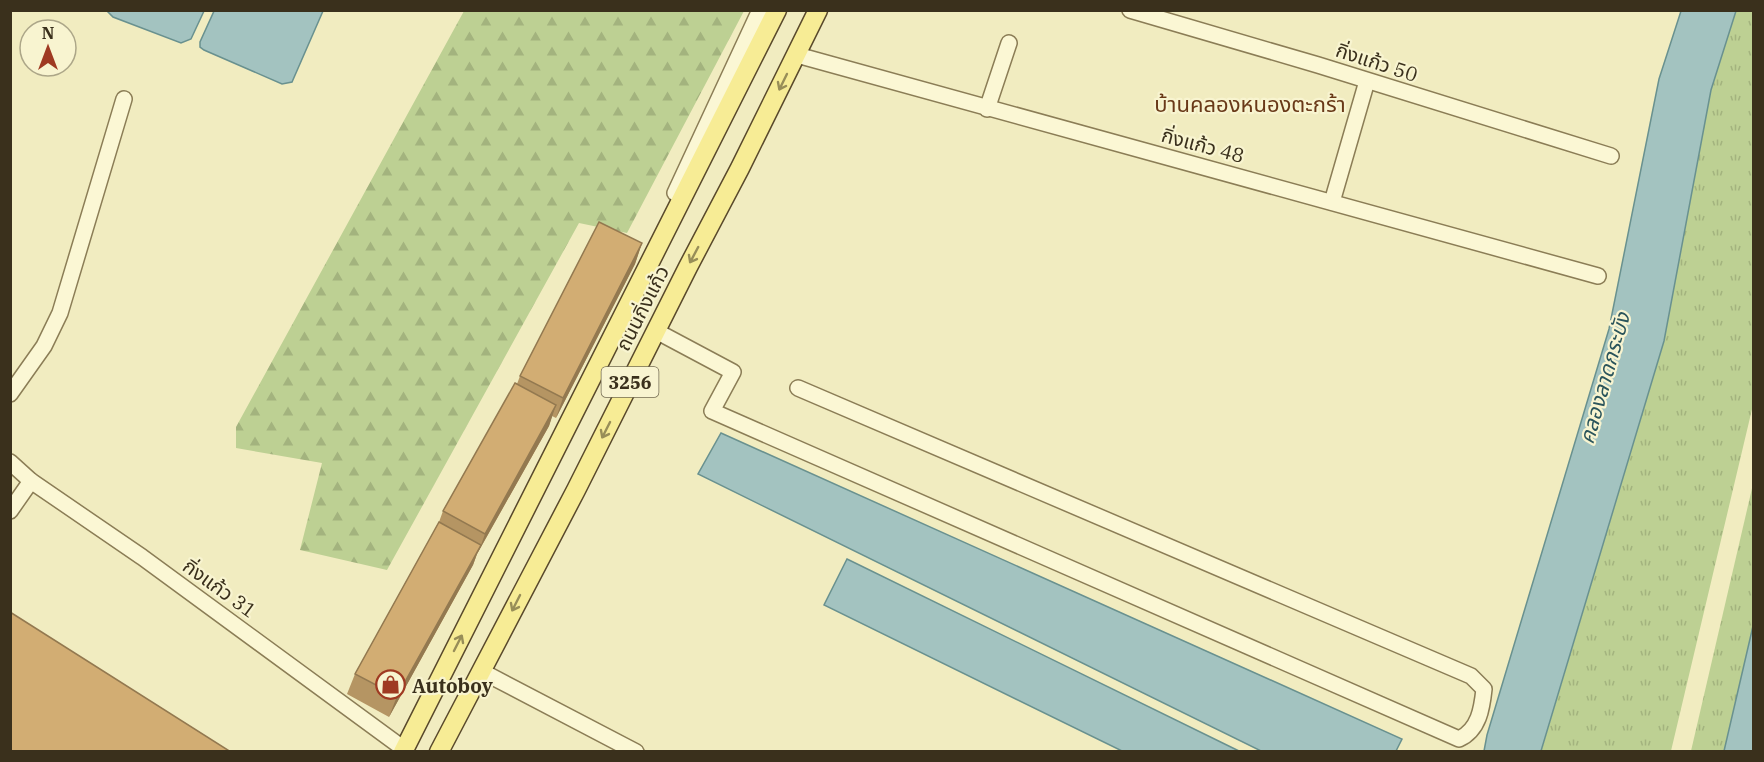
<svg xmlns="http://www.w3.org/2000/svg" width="1764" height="762" font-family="'IBM Plex Serif','Noto Sans Thai',serif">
<defs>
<pattern id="grass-tufts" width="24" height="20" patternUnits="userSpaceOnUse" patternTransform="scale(1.5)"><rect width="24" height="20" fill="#bdd093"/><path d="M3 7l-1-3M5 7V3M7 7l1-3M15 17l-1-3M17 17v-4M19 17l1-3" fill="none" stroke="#a3b37e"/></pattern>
<pattern id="forest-firs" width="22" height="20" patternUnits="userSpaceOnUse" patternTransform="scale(1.5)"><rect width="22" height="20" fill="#bdd093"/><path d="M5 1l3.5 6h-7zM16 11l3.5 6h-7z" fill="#a3b37e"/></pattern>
</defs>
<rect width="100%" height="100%" fill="#f1ecc0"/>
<g fill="url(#grass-tufts)">
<path d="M1736,11H1753V405L1671,751L1541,752L1664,341L1711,90Z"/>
<path d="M1753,484V626L1724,751H1691Z"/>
</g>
<path fill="url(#forest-firs)" d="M464,11H744L627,233L579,223L387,570L300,550L322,463L236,448V427Z"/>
<g fill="#a3c3c0" stroke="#69918f" stroke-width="1.5">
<path d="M107,11H106H204L191,39L181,43L113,17Z"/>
<path d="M214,11V10L323,11L292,82L282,84L204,50L200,47V42Z"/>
<path d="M1681,11H1736L1711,90L1664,341L1541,751H1484L1487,735L1609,329L1659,79Z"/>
<path d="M721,433L1402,739L1396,751H1261L698,474Z"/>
<path d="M847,559L1239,751H1122L824,605Z"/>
<path d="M1753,626V751H1724Z"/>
</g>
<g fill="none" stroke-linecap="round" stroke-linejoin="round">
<defs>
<g id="minor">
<path d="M1130,10L1318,65L1611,156"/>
<path d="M797,55L1598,276"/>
<path d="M987,109L1009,43"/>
<path d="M675,193L760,10"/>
<path d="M1332,202L1367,81"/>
<path d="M656,331L733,372L712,411L1459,739C1479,730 1482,708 1484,689L1471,676L798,388"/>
<path d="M10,394L44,346L60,313L124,99"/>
<path d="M10,462L31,481L142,557L404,749"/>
<path d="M10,511L31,481"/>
<path d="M481,671L636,752"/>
</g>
<g id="major">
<path d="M403,752L777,10"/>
<path d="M439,752L576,490L688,267L740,168L818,10"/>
</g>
</defs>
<use href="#minor" stroke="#8b7d56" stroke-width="18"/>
<use href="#major" stroke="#59492b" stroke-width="21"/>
<use href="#minor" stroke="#fbf7d4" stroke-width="15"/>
<use href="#major" stroke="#f7ec95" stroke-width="18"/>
</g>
<path fill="#b59563" d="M642,243L635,264L556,418L552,416L549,426L477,554L473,565L389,717L347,694L355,674L439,522L443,511L517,384L520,376Z"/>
<g fill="#937950">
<path d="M642,243L635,264L556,418L563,398Z"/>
<path d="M556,405L549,426L477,554L473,565L389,717L397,696L481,545L485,534Z"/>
</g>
<g fill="#d2ad73" stroke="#937950" stroke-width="1.5">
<path d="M599,222L642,243L563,398L520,376Z"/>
<path d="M515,383L556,405L485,534L443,511Z"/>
<path d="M439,522L481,545L397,696L355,674Z"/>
<path d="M10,612L231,752H10Z"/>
</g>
<defs><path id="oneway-shaft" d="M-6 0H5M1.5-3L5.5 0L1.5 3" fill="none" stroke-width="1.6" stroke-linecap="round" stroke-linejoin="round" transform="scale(1.5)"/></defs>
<g stroke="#988e58">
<use href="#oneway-shaft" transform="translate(783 82) rotate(116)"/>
<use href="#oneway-shaft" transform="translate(694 255) rotate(118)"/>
<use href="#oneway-shaft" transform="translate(606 430) rotate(117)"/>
<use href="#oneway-shaft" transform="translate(516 603) rotate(117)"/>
<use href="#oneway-shaft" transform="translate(458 643) rotate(-63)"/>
</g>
<defs>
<symbol id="shop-ring" viewBox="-11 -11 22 22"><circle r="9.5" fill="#f8f4d0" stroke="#9f3a22" stroke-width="1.5"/><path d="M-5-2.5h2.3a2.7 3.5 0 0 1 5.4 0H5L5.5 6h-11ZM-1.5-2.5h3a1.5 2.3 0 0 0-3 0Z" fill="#9f3a22"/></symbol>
</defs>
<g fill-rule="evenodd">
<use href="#shop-ring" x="374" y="668" width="33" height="33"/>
</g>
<g text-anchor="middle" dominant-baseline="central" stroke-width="4.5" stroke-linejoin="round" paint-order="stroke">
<rect fill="#f8f4d0" stroke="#736b52" stroke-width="1.5" x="601.5" y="367" width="57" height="30" rx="4.5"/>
<g font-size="18" font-weight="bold" fill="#3a301c">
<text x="630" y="382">3256</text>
</g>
<g font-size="20" fill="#3a301c" stroke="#f8f4d0">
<text transform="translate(1377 62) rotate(18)">กิ่งแก้ว 50</text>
<text transform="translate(1203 145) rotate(15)">กิ่งแก้ว 48</text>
<text transform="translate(642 308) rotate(-63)">ถนนกิ่งแก้ว</text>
<text transform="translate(220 588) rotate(36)">กิ่งแก้ว 31</text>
</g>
<g font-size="20" font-weight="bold" fill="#3a301c" stroke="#f8f4d0" text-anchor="start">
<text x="412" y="685">Autoboy</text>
</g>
<g font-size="21" font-style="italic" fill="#2a545b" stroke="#f8f4d0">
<text transform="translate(1604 378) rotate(-74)">คลองลาดกระบัง</text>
</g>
<g font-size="22" fill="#693918" stroke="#f8f4d0">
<text x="1250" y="103">บ้านคลองหนองตะกร้า</text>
</g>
</g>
<rect width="1764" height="762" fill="none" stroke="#3a301c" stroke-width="24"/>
<g transform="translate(48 48)"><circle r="28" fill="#f8f4d0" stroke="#aca688" stroke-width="1.5"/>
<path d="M0-4.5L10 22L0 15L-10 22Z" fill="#9f3a22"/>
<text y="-9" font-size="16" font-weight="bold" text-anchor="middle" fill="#3a301c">N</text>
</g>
</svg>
